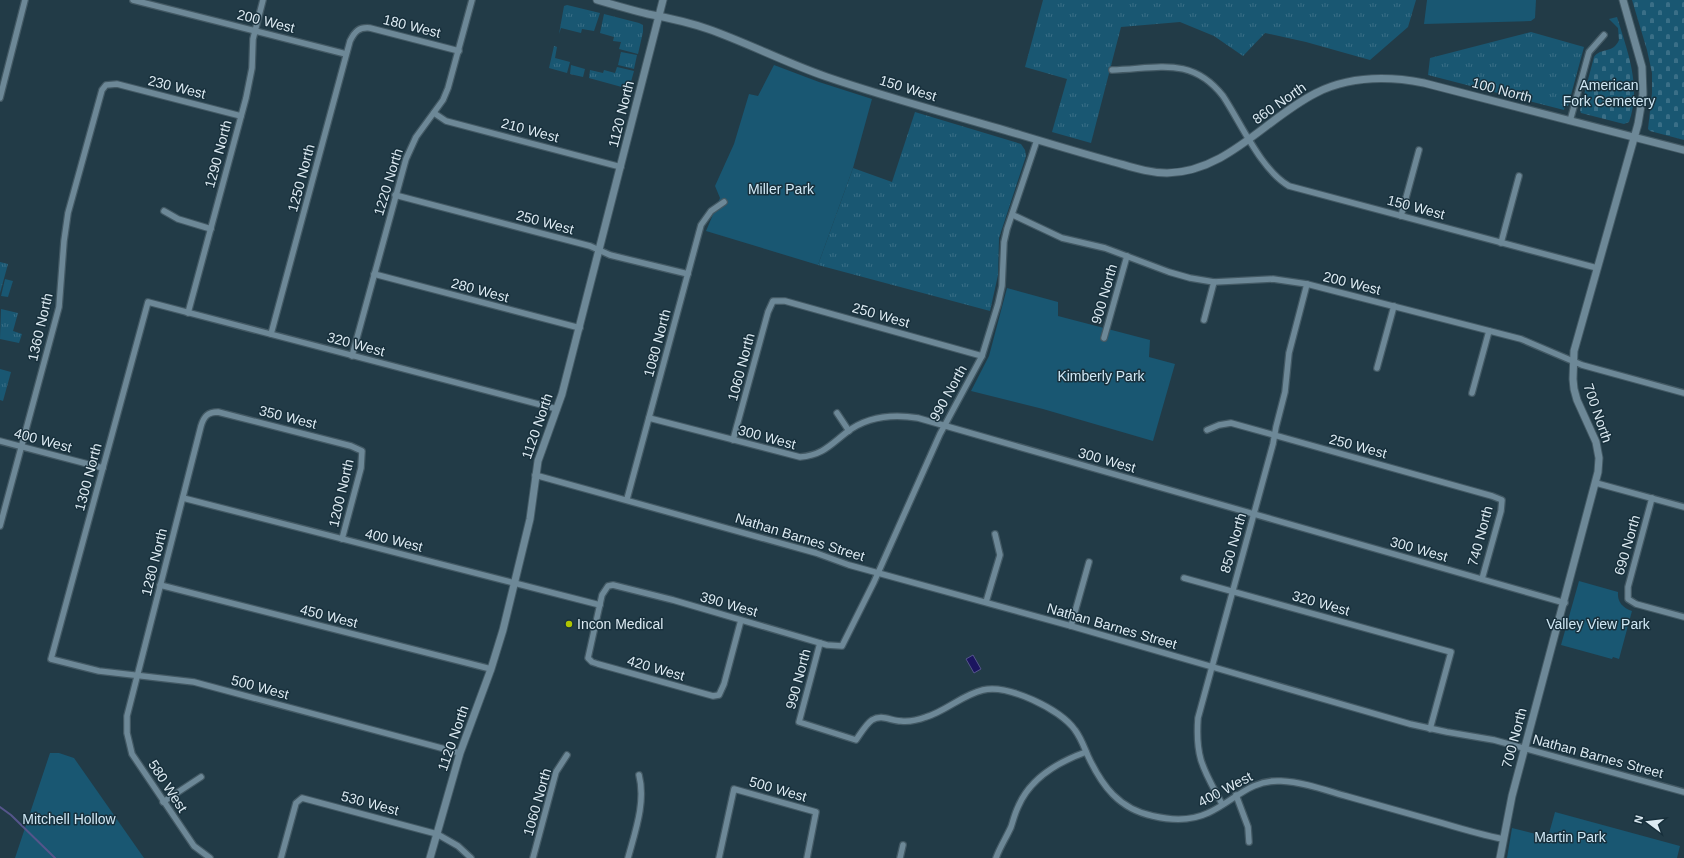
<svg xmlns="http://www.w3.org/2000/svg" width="1684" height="858" font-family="Arial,sans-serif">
<defs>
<pattern id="grass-tufts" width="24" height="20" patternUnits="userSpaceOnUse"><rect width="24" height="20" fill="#195772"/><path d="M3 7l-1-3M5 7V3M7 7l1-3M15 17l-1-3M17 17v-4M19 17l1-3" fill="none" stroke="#3a6f87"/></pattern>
<pattern id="cemetery-stones" width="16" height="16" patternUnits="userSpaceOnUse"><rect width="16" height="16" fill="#195772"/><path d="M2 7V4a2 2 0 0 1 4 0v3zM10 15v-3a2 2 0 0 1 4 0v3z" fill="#3a6f87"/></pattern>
</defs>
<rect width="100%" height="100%" fill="#223b47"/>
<g fill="url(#grass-tufts)">
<path d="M1043,0H1416L1408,27L1370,60L1306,42L1265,33L1243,56L1214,36L1180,22L1121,27L1091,143L1052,132L1067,79L1025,67Z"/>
<path d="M567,5L600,13L594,31L582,29L581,33L561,28L559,34L564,6Z"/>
<path d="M604,14L639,23L643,25V32L638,54L619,49L621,42L613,41L614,37L600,33Z"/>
<path d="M1531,32L1584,47L1568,106L1565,105L1564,110L1428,75L1430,58Z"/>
<path d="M554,46L557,47L555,58L570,62L567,73L549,68Z"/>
<path d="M621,52L637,55L634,69L618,65Z"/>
<path d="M571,65L585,69L583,77L570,74Z"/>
<path d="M617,67L634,71L629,89L589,78L590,70L603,73L604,70L615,73Z"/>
<path d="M915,112L1021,144L1025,150L1026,156L999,238L998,275L990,311L818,265L853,168L892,182Z"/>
<path d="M0,262L8,264L0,293Z"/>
<path d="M1,309L18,313L13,331L22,334L19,343L0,339Z"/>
<path d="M0,369L11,372L3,401L0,400Z"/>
</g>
<g fill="url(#cemetery-stones)">
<path d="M1632,0H1684V140L1650,131L1648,129L1652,93V73L1647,50Z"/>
<path d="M1617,17C1627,50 1642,87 1629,122L1624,124L1581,113L1580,110L1594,57C1601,47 1613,54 1619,40L1618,28L1609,19Z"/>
</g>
<g fill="#195772">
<path d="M1427,0H1536L1535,18L1531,21L1424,24Z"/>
<path d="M774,65L819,82L872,99L853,168L818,265L706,231L720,198L715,186L734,144L749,94L758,96Z"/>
<path d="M5,279L13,281L8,297L1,296Z"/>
<path d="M1007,288L1058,302V316L1150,340L1149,357L1175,364L1153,441L1043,409L971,391L989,356Z"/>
<path d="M1579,581L1618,592C1617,602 1623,608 1632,611L1619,659L1613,657L1612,659L1561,645Z"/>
<path d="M50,753H59L74,758L144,858H15Z"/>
<path d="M1555,812L1680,846L1677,858H1507L1512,828L1548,837Z"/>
</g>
<path fill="#1b155f" stroke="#55558b" d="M973,655L981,669L974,673L966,659Z"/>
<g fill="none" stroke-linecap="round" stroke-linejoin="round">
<path stroke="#55558b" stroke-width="2" d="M0,807L11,815L55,858"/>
<defs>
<g id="minor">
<path d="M133,0L346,54"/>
<path d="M1112,70C1156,69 1191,55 1223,96C1241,123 1261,170 1289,186L1597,268"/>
<path d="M0,98L25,0"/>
<path d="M434,113L446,121L621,167"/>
<path d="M1570,121L1589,52L1604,35"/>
<path d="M395,195L590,246L610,255L688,274"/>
<path d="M164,211L178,219L211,229"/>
<path d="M1013,215L1062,238L1105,248L1169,272L1190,278L1214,282L1273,279L1307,284L1521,339L1582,365L1684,393"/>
<path d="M1401,216L1419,150"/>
<path d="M1501,243L1519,176"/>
<path d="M374,274L580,328"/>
<path d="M188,313L246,98L252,68L253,39L263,0"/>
<path d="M1204,320L1214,282"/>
<path d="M271,334L350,41C355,31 359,27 370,28L459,51"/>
<path d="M1104,338L1127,256"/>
<path d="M352,356L406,159L416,137L443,100L448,88L472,0"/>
<path d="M1377,368L1394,306"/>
<path d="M1472,393L1489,331"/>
<path d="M837,413L849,431"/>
<path d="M649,418L800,457C823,455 830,445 847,432C868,416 893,414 918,418L1565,603"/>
<path d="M1207,430L1219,425L1231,423L1492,496L1502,500L1501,511L1482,579"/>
<path d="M733,440L768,312L773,301H785L982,356"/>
<path d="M0,441L103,468"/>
<path d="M535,475L816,553L849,565L1071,626L1410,724L1447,732L1494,740L1684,792"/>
<path d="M1596,483L1684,507"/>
<path d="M183,498L600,605"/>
<path d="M1652,498L1628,587V599L1636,604L1684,617"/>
<path d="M627,499L701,225L711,211L724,202"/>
<path d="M0,526L59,307L64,241L68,213L102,90L106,85L117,84L241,116"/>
<path d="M1184,578L1451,652L1430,729"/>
<path d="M160,585L491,669"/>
<path d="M986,602L1000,555L995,534"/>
<path d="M741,620L724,684L719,695L713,696L598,664L592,662L588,658L602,595L608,586L613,585L673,600L827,645L842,646L874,582L940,434L982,356L998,304L1002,286L1004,242L1007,229L1037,140"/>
<path d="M1071,626L1089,562"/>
<path d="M820,643L799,722L856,740C861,733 866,724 872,720C882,714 891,721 901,721C910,722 918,720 926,717C946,711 962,695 983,690C1008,684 1060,709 1075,730C1081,738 1084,747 1088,756C1102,786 1119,809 1153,816C1170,820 1191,821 1208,813C1233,802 1250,779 1281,781C1303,782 1325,790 1346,796C1378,805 1410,814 1442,823C1462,829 1482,835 1503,839"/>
<path d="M460,753L194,682L99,671L51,659L148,302L557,409"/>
<path d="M1236,795L1248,827L1249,842"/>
<path d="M163,802L201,777"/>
<path d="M1222,804C1204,770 1195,759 1198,718L1273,444L1276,427L1285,392L1289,353L1307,284"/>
<path d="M210,858L194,846L132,754L127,733V716L201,426C204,416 208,412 218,412L351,446L362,451L361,468L342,539"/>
<path d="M281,858L296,803L302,798L437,834L458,846L471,858"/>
<path d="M533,858L556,772L567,755"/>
<path d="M628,858C635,832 646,802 639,775"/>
<path d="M719,858L734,789L816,812L807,858"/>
<path d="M900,858L903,845"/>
<path d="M996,858C1000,847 1006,838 1011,827C1013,821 1015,813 1018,807C1030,778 1058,762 1086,752"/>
</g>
<g id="tertiary">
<path d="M597,0C614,5 631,10 648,14C669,18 688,22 708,29C748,43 786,63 827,77C891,99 957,116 1021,135C1051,144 1081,153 1110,161C1129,166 1147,173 1167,173C1227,172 1266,118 1316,93C1350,76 1388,76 1424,83L1684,150"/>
<path d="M430,858L460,753L491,669L503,630L530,519L538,461L562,394L663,0"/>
<path d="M1500,858L1512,796L1598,472L1599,458L1596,442L1577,400L1574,389L1573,379L1574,351L1638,124L1643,94L1642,67L1623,0"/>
</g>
</defs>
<use href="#minor" stroke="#435964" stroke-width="8"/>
<use href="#tertiary" stroke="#435964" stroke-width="9"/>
<use href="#minor" stroke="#6d8897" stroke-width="5.5"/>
<use href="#tertiary" stroke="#6d8897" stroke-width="7"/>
</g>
<circle fill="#b0c500" stroke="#18303c" stroke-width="1.5" cx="569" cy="624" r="4"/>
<g text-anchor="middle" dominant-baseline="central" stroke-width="3" stroke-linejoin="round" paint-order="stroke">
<g font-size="14" fill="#dceaf2" stroke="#18303c">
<text transform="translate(266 21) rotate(14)">200 West</text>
<text transform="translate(412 26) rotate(14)">180 West</text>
<text transform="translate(177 87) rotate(14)">230 West</text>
<text transform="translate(908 88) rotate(17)">150 West</text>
<text transform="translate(1502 90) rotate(15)">100 North</text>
<text transform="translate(1279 103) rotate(-35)">860 North</text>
<text transform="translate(621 114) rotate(-76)">1120 North</text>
<text transform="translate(530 130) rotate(15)">210 West</text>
<text transform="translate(218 154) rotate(-75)">1290 North</text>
<text transform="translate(301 178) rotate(-75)">1250 North</text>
<text transform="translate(388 182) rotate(-73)">1220 North</text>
<text transform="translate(1416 207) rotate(15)">150 West</text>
<text transform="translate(545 222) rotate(15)">250 West</text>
<text transform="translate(1352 283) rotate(14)">200 West</text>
<text transform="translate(480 290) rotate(15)">280 West</text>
<text transform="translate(1104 294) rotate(-74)">900 North</text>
<text transform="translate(881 315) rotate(16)">250 West</text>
<text transform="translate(40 327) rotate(-77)">1360 North</text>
<text transform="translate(657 343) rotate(-75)">1080 North</text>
<text transform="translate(356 344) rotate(15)">320 West</text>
<text transform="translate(741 367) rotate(-75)">1060 North</text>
<text transform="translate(948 393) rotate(-61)">990 North</text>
<text transform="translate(1598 413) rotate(71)">700 North</text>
<text transform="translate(288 417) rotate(14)">350 West</text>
<text transform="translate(537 426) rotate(-71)">1120 North</text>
<text transform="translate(767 437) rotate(15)">300 West</text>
<text transform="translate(43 440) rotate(15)">400 West</text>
<text transform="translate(1358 446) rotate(15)">250 West</text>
<text transform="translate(1107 460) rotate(16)">300 West</text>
<text transform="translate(88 477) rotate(-75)">1300 North</text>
<text transform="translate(341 493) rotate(-77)">1200 North</text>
<text transform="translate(1480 536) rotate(-75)">740 North</text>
<text transform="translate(800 537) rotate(17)">Nathan Barnes Street</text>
<text transform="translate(394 540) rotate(14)">400 West</text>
<text transform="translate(1233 543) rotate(-74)">850 North</text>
<text transform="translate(1627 545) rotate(-74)">690 North</text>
<text transform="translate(1419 549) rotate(16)">300 West</text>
<text transform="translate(154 562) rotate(-76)">1280 North</text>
<text transform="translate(1321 603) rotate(16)">320 West</text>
<text transform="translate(729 604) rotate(16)">390 West</text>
<text transform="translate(329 616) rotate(14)">450 West</text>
<text transform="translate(1112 626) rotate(16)">Nathan Barnes Street</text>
<text transform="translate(656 668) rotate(16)">420 West</text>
<text transform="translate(798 679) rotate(-75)">990 North</text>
<text transform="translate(260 687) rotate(15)">500 West</text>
<text transform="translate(453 738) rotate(-71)">1120 North</text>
<text transform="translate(1514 738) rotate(-75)">700 North</text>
<text transform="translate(1598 756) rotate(15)">Nathan Barnes Street</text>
<text transform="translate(168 786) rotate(57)">580 West</text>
<text transform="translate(778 789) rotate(16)">500 West</text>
<text transform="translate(1225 789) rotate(-28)">400 West</text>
<text transform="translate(537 802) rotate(-74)">1060 North</text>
<text transform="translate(370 803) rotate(15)">530 West</text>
</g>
<g font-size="14" fill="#d0e8f5" stroke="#18303c">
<text x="1609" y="85">American<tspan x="1609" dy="16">Fork Cemetery</tspan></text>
<text x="781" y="189">Miller Park</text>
<text x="1101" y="376">Kimberly Park</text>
<text x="1598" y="624">Valley View Park</text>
<text x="69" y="819">Mitchell Hollow</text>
<text x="1570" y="837">Martin Park</text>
</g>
<g font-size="14" fill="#dceaf2" stroke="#18303c" text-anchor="start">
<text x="577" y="624">Incon Medical</text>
</g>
</g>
<g transform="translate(1648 822) rotate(285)" stroke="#18303c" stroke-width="3" paint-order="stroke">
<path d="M0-3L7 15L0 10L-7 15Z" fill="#dceaf2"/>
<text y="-6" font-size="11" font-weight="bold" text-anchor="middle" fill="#dceaf2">N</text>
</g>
</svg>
